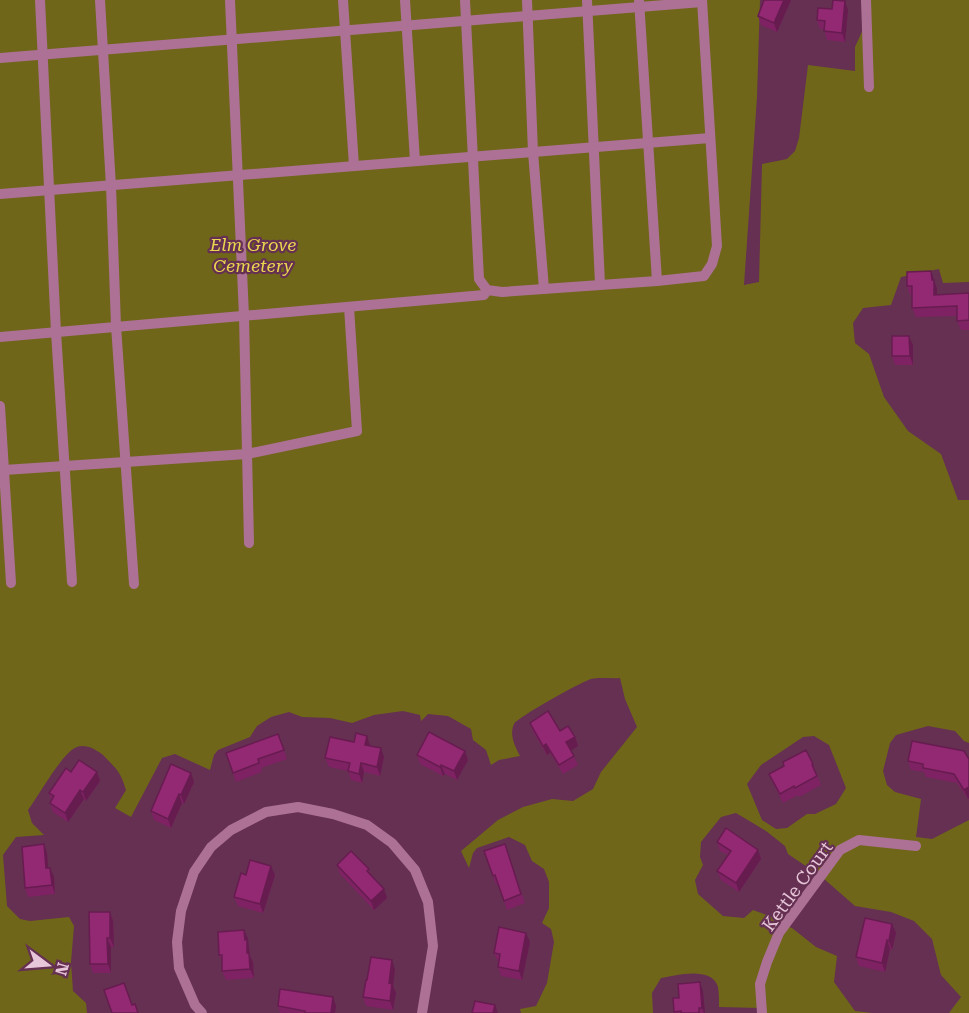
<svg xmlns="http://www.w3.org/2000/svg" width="969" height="1013" font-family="'Roboto Serif',serif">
<rect width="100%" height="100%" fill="#653052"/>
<path fill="#6f661a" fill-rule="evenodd" d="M0,0H760L757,97L744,285L759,282L762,164L787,159L795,151L799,138L808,65L855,71V47L866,23L867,0H969V282L943,283L939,269L901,277L891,305L863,308L853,323L855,343L869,354L884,397L908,431L941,454L958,500H969V743L964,741L955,731L928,726L896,735L890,743L883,771L887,785L895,792L921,799L916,837L932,839L969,820V1013H949L961,997L941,975L932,939L914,921L891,912L855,906L823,878V875L816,873L788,854L785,846L766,831L736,813L721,817L701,842L700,857L703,865L695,880L698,894L723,916L744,918L753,910L786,922V926L792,928L816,947L837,956L834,982L855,1011L872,1013H763L760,1008L719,1007C719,1001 719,993 718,987C712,966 677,975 661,978L652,993L653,1013H521L520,1009L536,1006L547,983L554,942L551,929L542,923L549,908V882L544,869L532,861L525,845L509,837L477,848L473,853L469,868L461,851L498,820L523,807L552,799L573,801L593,789L601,772L637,727L625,699L620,678C611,679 600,677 591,679C581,682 518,717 514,724C509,735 515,746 520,756L499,760L491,765L486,750L473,740L471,729L448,716L428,714L421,721L420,715L403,711L374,715L352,723L330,718L302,717L289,712L271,717L257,726L250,737L218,750L214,755L210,770L175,754L162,758L131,817L115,808L126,790C120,770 116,769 103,755C95,748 82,742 73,749C59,759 39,795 28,810L32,823L44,835L16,837L3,855L7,906L20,919L30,921L69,917L74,926L71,962L73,991L86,1003L87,1013H0ZM814,736L829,745L846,788L836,804L815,814H807L787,828L776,829L762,820L747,784L761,765L803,737Z"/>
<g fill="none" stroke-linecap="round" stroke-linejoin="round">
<g stroke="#ad7196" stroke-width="10">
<path d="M40,0L56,332L72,582"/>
<path d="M100,0L111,186L116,326L134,584"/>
<path d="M230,0L244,316L249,543"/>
<path d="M343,0L354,166"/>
<path d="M405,0L415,161"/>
<path d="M465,0L479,279L487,290L502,292L657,281L704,276L712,264L717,246L702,0"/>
<path d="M527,0L533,152L544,289"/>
<path d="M587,0L600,284"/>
<path d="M639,0L657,281"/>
<path d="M866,0L869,87"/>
<path d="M0,58L702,2"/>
<path d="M0,194L710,138"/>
<path d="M0,337L484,295L487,290"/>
<path d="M0,406L11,583"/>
<path d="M4,470L247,454L357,431L349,307"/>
<path d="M202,1013L195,1005L179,968L177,942L181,911L194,872L211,847L231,830L266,812L298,807L333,814L367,825L392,843L415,870L428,902L433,946L422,1013"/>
<path d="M762,1013L760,984L767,962L779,933L840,850L859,840L916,846"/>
</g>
</g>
<g fill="#7e2263">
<path d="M791,0L777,32L761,25L758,16Z"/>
<path d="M848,10L845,42L827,40L824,29H820L817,20Z"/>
<path d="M931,271L937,289V295L969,293V330H961L957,321V316L916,317L912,308V295H910L907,286Z"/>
<path d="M913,345V365H895L892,356Z"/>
<path d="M530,723L575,737L578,746L571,750L578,765L563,774L550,753L547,755L533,732Z"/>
<path d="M278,734L287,759L261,768L262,772L236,782L226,753Z"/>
<path d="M367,736L370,746L384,757L380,776L364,772L362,783L351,780L348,771L329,767L325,758L354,742Z"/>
<path d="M465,751L468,760L457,780L445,774L443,776L420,764L417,755Z"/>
<path d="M969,759V798L968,799L957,783L926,777L924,772L911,770L908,761Z"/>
<path d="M813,764L821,785L799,797L798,795L783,803L773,783L769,774Z"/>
<path d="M71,772H97L100,781L86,801L84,799L68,822L53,812L50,803L51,800L49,793Z"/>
<path d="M194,782L184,804L182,803L171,828L154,820L151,811Z"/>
<path d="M717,842L758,850L761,859L739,892L721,880L717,871L728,855L720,851Z"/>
<path d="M44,844L47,853L48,868L54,877L55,894L28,897L25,888Z"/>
<path d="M505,844L525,903L507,910L498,884L496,885L484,851Z"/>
<path d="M337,865L369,869L371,876L387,898L374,910L340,874Z"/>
<path d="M246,875H275L263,913L238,906L234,897Z"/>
<path d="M110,912L113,921L114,947H111V973H93L90,964Z"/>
<path d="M892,924L896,933L892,950L890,949L885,972L859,966L856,957Z"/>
<path d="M244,930L248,939L250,956L253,962L254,978L226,980L222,971V962L219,955Z"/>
<path d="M530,942L522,980L501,976L498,967V962L494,953Z"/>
<path d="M395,969L393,986L396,993L393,1010L366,1006L363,997L367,980Z"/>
<path d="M703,991L705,1013H674V1012L679,998Z"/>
<path d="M278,1006H336L335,1013H280Z"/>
</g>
<g fill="#671c50">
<path d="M784,0H791L777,32L774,23Z"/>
<path d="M845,1L848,10L845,42L842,33Z"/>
<path d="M931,271L937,289V304L934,295Z"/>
<path d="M909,336L913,345V365L910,356Z"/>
<path d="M367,736L370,745L369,754L365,745Z"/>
<path d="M575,737L578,746L570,751L566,742Z"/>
<path d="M546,744L550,753L547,755L543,746Z"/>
<path d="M381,748L384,757L380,776L377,767Z"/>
<path d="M465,751L468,760L457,780L454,771Z"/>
<path d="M361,763L364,772L362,783L359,774Z"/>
<path d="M441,765L445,774L443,776L440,767Z"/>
<path d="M97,772L100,781L86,801L83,792Z"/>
<path d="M191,773L194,782L184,804L181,795Z"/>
<path d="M969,787V798L968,799L964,790Z"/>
<path d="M80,790L84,799L68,822L65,813Z"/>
<path d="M179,794L182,803L171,828L168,819Z"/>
<path d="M44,844L47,853L49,877L46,868Z"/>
<path d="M758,850L761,859L739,892L736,883Z"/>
<path d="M271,866L275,875L263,913L260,904Z"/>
<path d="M50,868L54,877L55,894L52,885Z"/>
<path d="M384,889L387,898L374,910L371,901Z"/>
<path d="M110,912L113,921L114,947L110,938Z"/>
<path d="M892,924L896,933L892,950L889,941Z"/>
<path d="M244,930L248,939L250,956L253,962L254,978L250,969L247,953Z"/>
<path d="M526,933L530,942L522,980L519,971Z"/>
<path d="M107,938L111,947V973L108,964Z"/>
<path d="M887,940L890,949L885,972L882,963Z"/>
<path d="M392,960L395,969L393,986L396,993L393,1010L390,1001L389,983Z"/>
<path d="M700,982L703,991L705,1013H704L702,1008Z"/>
<path d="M333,997L336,1006L335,1013H331Z"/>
<path d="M495,1005L498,1013H493Z"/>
</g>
<g fill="#932873" stroke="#671c50" stroke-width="1.5">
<path d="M764,0H784L774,23L758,16Z"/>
<path d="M833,0L845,1L842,33L824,31L825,21L817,20L818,8L832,9Z"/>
<path d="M931,271L932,280H934V295L969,293V320L957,321V306L912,308V286H907V272Z"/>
<path d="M892,336H909L910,356H892Z"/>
<path d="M548,711L560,731L568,726L575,737L566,742L574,756L559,765L546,744L543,746L530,723Z"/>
<path d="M429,732L465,751L454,771L441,765L440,767L417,755Z"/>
<path d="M356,733L367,736L365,745L381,748L377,767L361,763L359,774L348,771L350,763L325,758L330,737L354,742Z"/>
<path d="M278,734L284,750L258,759L259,763L233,773L226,753Z"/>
<path d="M912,741L964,751L969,759V787L964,790L954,774L923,768V764L908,761Z"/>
<path d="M806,750L813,764L812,765L817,776L795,788L794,786L780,794L769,774L784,766L783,762Z"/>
<path d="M79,760L97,772L83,792L80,790L65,813L50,803L54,796L49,793L66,768L71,772Z"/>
<path d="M171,764L191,773L181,795L179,794L168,819L151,811Z"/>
<path d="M726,828L758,850L736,883L717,871L731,851L717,842Z"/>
<path d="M44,844L46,868H50L52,885L25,888L22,847Z"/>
<path d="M505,844L521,894L504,901L495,875L493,876L484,851Z"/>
<path d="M351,851L369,869L367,871L384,889L371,901L337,865Z"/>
<path d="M250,860L271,866L260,904L234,897L241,873L246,875Z"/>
<path d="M89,912H110V938H107L108,964H90Z"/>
<path d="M865,918L892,924L889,941L887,940L882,963L856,957Z"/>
<path d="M499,927L526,933L519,971L498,967L500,954L494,953Z"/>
<path d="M244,930L245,940L247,939V953H249L250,969L222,971V955H219L218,932Z"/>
<path d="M371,957L392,960L389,983L392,984L390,1001L363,997L366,980H367Z"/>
<path d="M700,982L702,1008H699V1013H681V1011L674,1012L673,998H679L678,984Z"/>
<path d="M124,983L132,1005L135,1004L138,1013H112L104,990Z"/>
<path d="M280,989L333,997L331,1013H305V1011L278,1006Z"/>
<path d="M475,1001L495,1005L493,1013H472Z"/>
</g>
<g text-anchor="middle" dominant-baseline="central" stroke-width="4.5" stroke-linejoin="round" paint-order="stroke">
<g font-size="18" font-style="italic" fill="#e8d74e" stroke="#653052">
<text x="253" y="244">Elm Grove<tspan x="253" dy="21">Cemetery</tspan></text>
</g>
<g font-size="18" fill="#e7c6d9" stroke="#653052">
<text transform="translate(797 886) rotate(-54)">Kettle Court</text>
</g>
</g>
<g transform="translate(48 965) rotate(106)" stroke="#653052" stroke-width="4.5" paint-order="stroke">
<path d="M0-4.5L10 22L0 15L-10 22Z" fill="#e7c6d9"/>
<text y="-9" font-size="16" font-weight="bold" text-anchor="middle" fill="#e7c6d9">N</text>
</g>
</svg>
